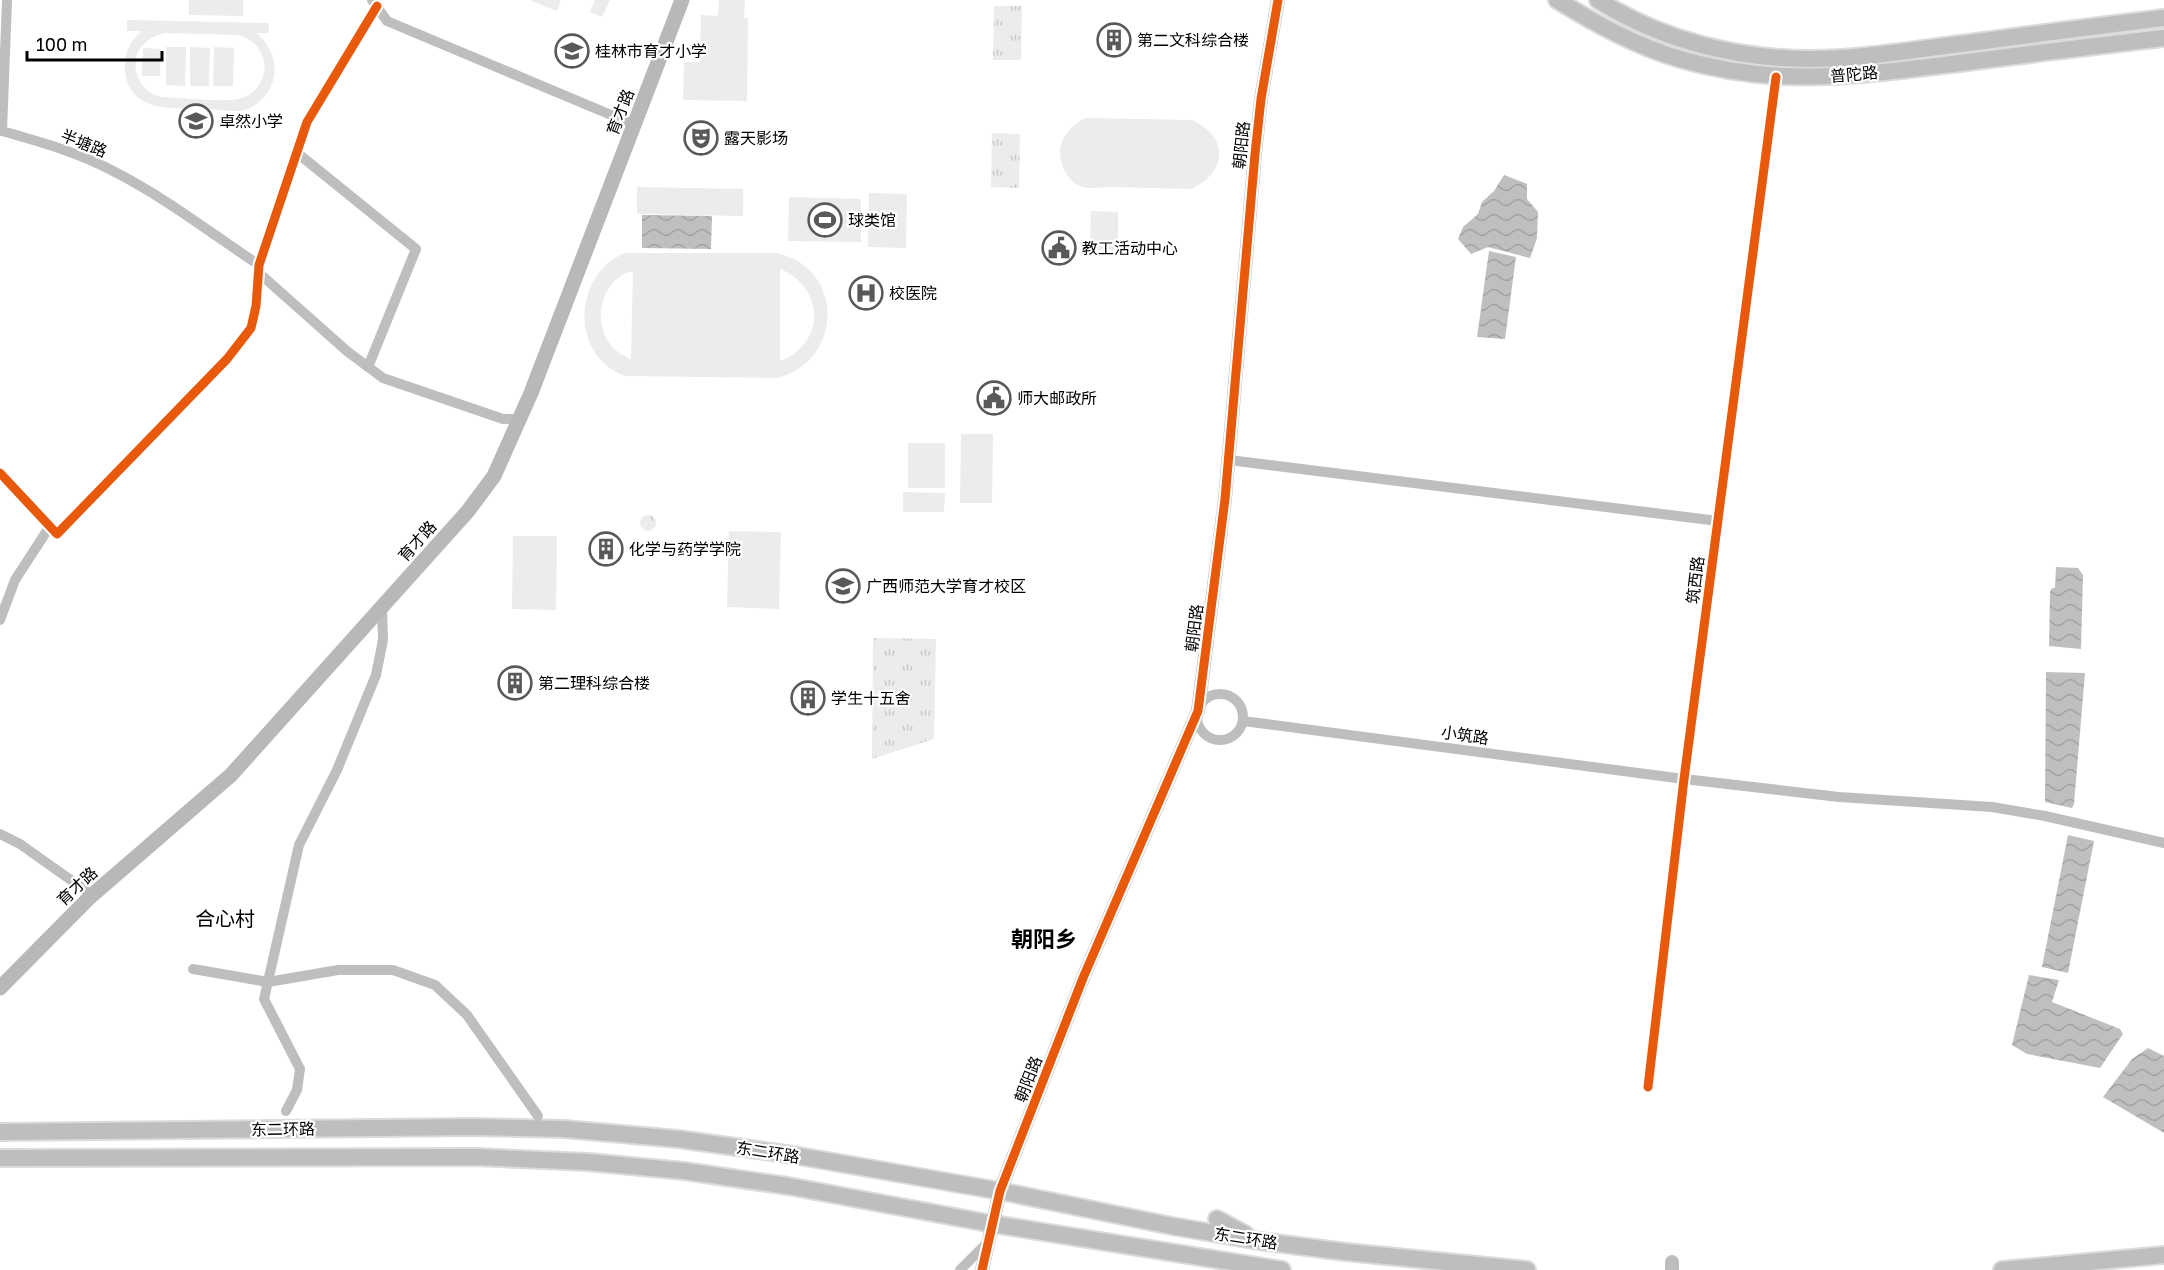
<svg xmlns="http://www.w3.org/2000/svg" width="2164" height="1270" font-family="'Golos Text','Noto Sans SC',sans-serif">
<defs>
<pattern id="grass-tufts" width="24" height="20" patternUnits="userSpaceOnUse" patternTransform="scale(1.5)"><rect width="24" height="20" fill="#ececec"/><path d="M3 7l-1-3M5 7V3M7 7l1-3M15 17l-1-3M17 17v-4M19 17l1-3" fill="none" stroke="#c9c9c9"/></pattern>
<pattern id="water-waves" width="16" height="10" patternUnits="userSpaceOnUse" patternTransform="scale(1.5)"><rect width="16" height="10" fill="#bfbfbf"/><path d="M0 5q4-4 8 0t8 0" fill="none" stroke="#a2a2a2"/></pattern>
</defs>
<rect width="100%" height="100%" fill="#fff"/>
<g fill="url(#grass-tufts)">
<path d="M994,6H1022L1021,60H993Z"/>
<path d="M992,133L1020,134L1019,188L991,187Z"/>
<circle cx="648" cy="523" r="8"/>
<path d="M873,638L936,639L934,739L872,759Z"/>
</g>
<g fill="#ececec" fill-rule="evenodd">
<path d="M189,0H243V16L189,15Z"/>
<path d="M529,0H561L557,11Z"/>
<path d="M595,0H610L602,17L590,12Z"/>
<path d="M719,0H745L744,18H748L747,101L683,100L684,62H700L701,15L718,16Z"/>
<path d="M127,20L269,23V33H257C276,51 282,77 263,98C258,103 251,109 244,110C233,113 218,109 207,109C176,108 129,114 125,71C124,54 129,42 142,31H127ZM165,33L238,35C251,39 261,47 264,61C267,76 258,93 242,98C227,103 181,98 162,97C137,93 125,58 147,41C152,37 159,35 165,33Z"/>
<path d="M166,47H186L185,86L166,85Z"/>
<path d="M190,47L210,48L209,86H190Z"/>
<path d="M214,47L234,48L233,86H213Z"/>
<path d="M143,48L161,49L160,76H142Z"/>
<path d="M1085,118L1192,120C1229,136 1228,173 1191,189C1164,188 1138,188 1111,187C1102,187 1091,189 1083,187C1069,183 1061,168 1060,154C1060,137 1071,126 1085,118Z"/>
<path d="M637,187L743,189V216L637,214Z"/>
<path d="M869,193L907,194L906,248L868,247Z"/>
<path d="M789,197L861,199V242L788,241Z"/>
<path d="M1091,211L1118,212V250H1090Z"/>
<path d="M625,253H776C845,267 844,361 777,378L625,376C569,356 573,274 625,253ZM780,269C825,287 826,344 780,361ZM633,271L631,358L630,359C621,354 613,350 608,341C592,317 604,277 633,271Z"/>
<path d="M961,434H993L992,503H960Z"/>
<rect x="908" y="443" width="37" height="45"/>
<path d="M903,492L945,493L944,512H903Z"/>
<path d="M729,531L781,532L779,609L727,607Z"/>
<path d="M513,536H557L556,610L512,609Z"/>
</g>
<g fill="url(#water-waves)">
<path d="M1504,175L1527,184V199L1538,212L1537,238L1530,258L1488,247L1471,254L1458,239L1463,227L1478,214L1482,202L1494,191Z"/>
<path d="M642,215L712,216L711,249L642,248Z"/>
<path d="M1489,251L1516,257L1505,339L1477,337Z"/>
<path d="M2056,567L2078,568L2083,575L2081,649L2049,646L2050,592L2052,588H2055Z"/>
<path d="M2046,672L2085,673L2074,804L2072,808L2045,802Z"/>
<path d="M2068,835L2094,841L2068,973L2042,967Z"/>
<path d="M2029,975L2059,980L2052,1002L2120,1029L2123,1034L2100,1068L2027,1054L2012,1045Z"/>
<path d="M2148,1048L2164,1056V1133L2103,1097L2132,1059Z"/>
</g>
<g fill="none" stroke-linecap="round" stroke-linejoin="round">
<defs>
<g id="primary">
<path d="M1557,0C1596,24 1636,46 1680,59C1779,88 1861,75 1960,63C2028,54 2096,46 2164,38"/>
<path d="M1598,0C1661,40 1736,59 1810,59C1863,59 1917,49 1969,43C2034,34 2099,26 2164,18"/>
<path d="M0,1132L474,1127L564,1129L678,1139L793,1155L1000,1191L1172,1226L1259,1241L1346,1252L1527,1270"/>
<path d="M0,1158L477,1157L588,1162L684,1171L788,1186L993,1224L1282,1270"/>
<path d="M1217,1219L1245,1234"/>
<path d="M2002,1270L2164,1255"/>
</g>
</defs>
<use href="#primary" stroke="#dbdbdb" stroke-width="20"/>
<g stroke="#bebebe" stroke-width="10">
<path d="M7,0L2,131C41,142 80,153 115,172C166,198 212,234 259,265"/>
<path d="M372,0L387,21L635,125"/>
<path d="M296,152L416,249L368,367"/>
<path d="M259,273L348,352L383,378L503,419H520"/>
<path d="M1229,460L1718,521"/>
<path d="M0,473L57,534L227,359L251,328L256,306L259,265L307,122L377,6"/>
<path d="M0,620L15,580L50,526"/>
<circle cx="1220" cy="717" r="23"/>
<path d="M1243,721L1684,779L1839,797L1992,807L2045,816L2164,843"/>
<path d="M0,834L20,844L92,895"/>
<path d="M193,969L268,982L338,970H393L435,985L467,1015L538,1116"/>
<path d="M1648,1087L1684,779L1776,77"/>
<path d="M286,1111L297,1090L300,1069L264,999L299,845L337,770L376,675L383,640L382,608"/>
<path d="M960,1270L988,1242"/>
</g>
<g stroke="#bebebe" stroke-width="14">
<path d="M982,1270L1000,1191L1083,978L1198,711L1225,499L1255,154L1261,99L1278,0"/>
<path d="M1672,1270V1262"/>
</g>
<path stroke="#b8b8b8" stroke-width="15" d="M0,988L90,897L231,775L468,511L494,476L531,393L682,0"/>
<use href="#primary" stroke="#bebebe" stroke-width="16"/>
<defs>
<g id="cycleway">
<path d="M0,473L57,534L227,359L251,328L256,306L259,265L307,122L377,6"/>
<path d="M1648,1087L1684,779L1776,77"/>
<path d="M982,1270L1000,1191L1083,978L1198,711L1225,499L1255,154L1261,99L1278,0"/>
</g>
</defs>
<use href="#cycleway" stroke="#fff" stroke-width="13"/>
<use href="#cycleway" stroke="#e8590c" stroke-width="9"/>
</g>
<defs>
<symbol id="building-ring" viewBox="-11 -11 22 22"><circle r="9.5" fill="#fff" stroke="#595959" stroke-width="1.5"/><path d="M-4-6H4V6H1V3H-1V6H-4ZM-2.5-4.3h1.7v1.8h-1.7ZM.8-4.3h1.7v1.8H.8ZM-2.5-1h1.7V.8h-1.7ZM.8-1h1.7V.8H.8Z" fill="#595959"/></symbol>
<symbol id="school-ring" viewBox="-11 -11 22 22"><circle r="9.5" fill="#fff" stroke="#595959" stroke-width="1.5"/><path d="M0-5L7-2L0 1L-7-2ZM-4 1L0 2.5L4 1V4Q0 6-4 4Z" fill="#595959"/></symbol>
<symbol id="theatre-ring" viewBox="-11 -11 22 22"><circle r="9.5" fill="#fff" stroke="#595959" stroke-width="1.5"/><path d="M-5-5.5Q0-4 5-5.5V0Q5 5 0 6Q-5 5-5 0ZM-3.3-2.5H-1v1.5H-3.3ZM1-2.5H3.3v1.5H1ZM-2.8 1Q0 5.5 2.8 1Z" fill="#595959"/></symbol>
<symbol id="stadium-ring" viewBox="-11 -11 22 22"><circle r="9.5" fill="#fff" stroke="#595959" stroke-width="1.5"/><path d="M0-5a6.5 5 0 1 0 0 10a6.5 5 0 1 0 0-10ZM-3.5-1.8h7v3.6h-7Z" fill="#595959"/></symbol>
<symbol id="civic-ring" viewBox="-11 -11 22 22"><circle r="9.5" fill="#fff" stroke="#595959" stroke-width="1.5"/><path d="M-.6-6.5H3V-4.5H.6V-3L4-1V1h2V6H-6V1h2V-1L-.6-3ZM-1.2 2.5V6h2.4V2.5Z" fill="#595959"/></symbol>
<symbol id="hospital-ring" viewBox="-11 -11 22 22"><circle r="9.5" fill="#fff" stroke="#595959" stroke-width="1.5"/><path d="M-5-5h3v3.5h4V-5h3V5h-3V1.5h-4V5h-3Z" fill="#595959"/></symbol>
<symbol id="university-ring" viewBox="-11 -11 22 22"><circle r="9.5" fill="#fff" stroke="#595959" stroke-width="1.5"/><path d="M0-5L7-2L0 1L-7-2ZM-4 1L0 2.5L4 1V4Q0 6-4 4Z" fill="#595959"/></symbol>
</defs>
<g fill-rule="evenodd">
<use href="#building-ring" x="1095" y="21" width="38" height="38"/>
<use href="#school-ring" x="553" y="32" width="38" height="38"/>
<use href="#school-ring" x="177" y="102" width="38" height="38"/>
<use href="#theatre-ring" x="682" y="119" width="38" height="38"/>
<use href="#stadium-ring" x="806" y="201" width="38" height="38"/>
<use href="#civic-ring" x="1040" y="229" width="38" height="38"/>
<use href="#hospital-ring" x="847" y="274" width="38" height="38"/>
<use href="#civic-ring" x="975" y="379" width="38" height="38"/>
<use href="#building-ring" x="587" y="530" width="38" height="38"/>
<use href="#university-ring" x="824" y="567" width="38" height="38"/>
<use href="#building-ring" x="496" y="664" width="38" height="38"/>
<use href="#building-ring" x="789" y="679" width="38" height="38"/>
</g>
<g text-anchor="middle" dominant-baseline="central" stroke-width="4.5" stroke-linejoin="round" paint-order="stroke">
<g font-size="16" fill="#000" stroke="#fff" text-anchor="start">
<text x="1137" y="40">第二文科综合楼</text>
<text x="595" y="51">桂林市育才小学</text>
<text x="219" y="121">卓然小学</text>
<text x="724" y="138">露天影场</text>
<text x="848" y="220">球类馆</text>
<text x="1082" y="248">教工活动中心</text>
<text x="889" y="293">校医院</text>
<text x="1017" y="398">师大邮政所</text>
<text x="629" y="549">化学与药学学院</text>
<text x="866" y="586">广西师范大学育才校区</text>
<text x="538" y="683">第二理科综合楼</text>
<text x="831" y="698">学生十五舍</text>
</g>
<g font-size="16" fill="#000" stroke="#fff">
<text transform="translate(1854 74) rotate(-5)">普陀路</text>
<text transform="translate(620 112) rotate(-69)">育才路</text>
<text transform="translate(84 143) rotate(22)">半塘路</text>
<text transform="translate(1241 145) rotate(-84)">朝阳路</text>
<text transform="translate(417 541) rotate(-48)">育才路</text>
<text transform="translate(1695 580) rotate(-83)">筑西路</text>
<text transform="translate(1194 628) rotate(-83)">朝阳路</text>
<text transform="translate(1465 735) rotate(8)">小筑路</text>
<text transform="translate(77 886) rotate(-43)">育才路</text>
<text transform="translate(1028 1079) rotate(-69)">朝阳路</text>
<text transform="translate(283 1129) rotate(-1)">东二环路</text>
<text transform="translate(768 1152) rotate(9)">东二环路</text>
<text transform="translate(1246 1238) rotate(9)">东二环路</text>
</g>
<g font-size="20" fill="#000" stroke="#fff">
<text x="225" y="918">合心村</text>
</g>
<g font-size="22" font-weight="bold" fill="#000" stroke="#fff">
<text x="1044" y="938">朝阳乡</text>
</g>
</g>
<path d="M27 51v9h135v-9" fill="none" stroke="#000000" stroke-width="3"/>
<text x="36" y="51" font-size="18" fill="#000000" stroke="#ffffff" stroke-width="4.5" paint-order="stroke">100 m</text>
</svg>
